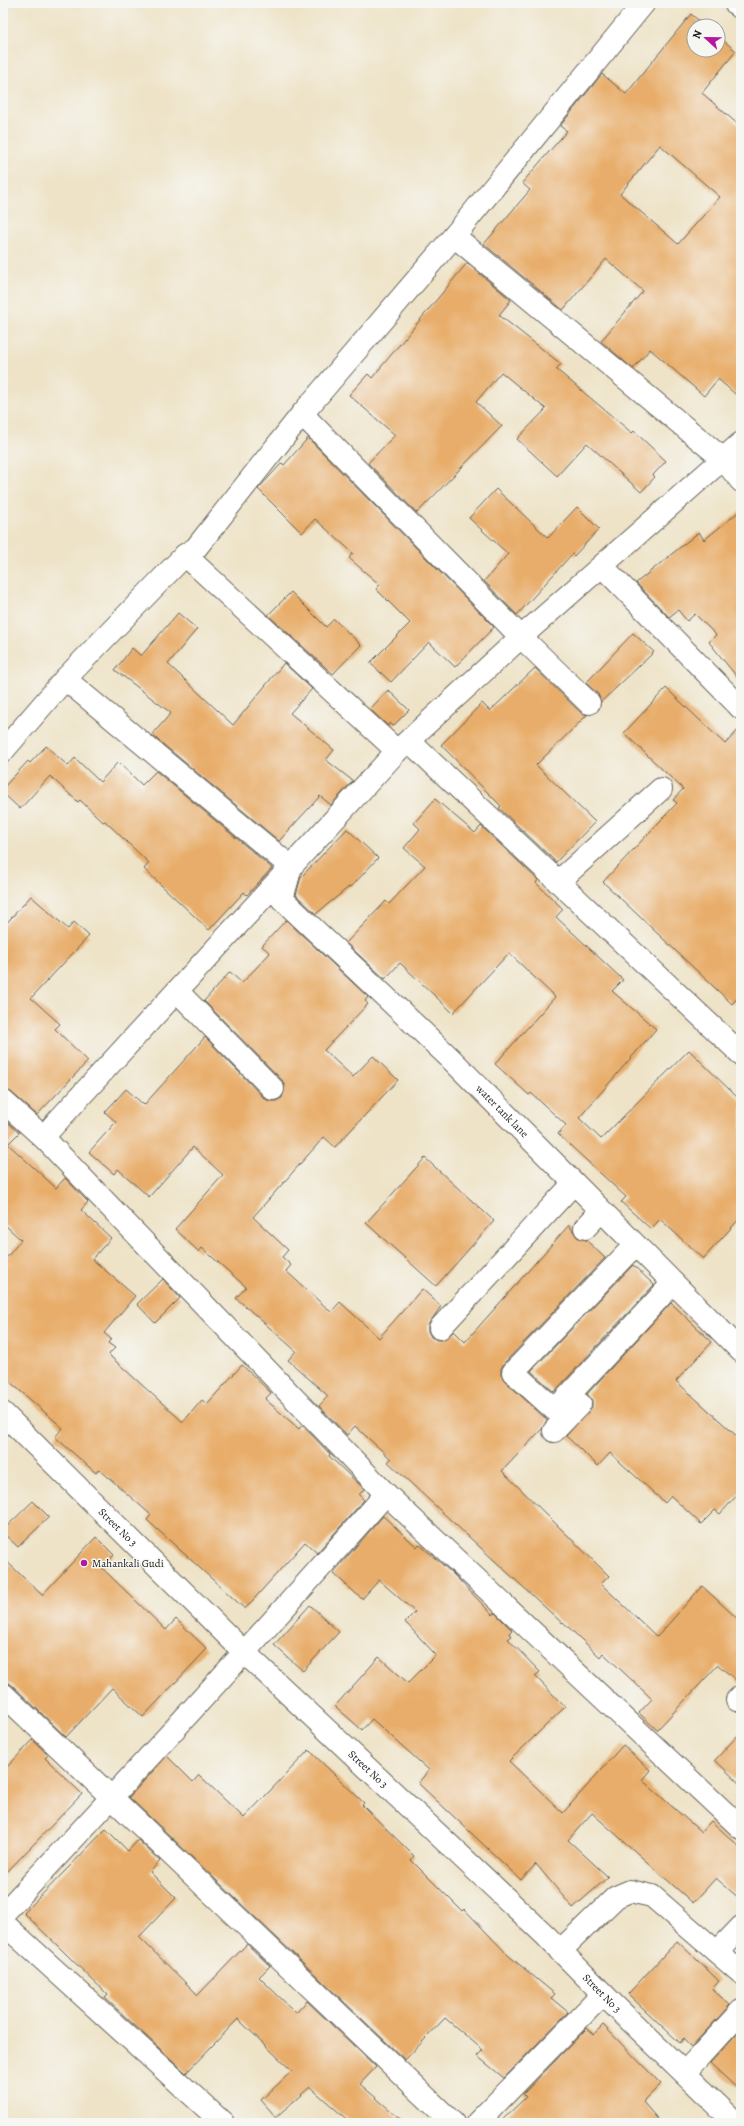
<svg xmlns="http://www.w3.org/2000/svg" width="744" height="2126" font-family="Alegreya,serif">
<rect width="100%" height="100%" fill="#f6f6f2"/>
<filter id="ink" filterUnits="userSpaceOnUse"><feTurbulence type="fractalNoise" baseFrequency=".025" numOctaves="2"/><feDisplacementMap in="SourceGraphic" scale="8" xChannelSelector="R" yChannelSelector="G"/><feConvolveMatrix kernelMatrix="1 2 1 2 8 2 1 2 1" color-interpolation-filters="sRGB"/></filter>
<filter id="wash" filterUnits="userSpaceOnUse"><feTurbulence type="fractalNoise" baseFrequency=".012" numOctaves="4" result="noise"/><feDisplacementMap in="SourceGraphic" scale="16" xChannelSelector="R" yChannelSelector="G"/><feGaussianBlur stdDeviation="0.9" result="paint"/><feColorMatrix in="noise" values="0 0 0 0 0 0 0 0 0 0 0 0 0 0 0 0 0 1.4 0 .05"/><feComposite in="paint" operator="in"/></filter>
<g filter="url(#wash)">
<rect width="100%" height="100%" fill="#eee3c7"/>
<g id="blocks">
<g fill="#e8ad6a" fill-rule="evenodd">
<path d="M691,14L705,26H694V50H718V36L736,51L702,93L741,127V399L718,379L704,396L650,349L633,369L601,341L643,291L606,259L563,310L484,244L530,190L522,183L567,131L560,126L602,74L626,94ZM660,145L720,197L678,244L620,194Z"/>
<path d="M467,263L511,300L499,315L561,364L556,369L632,433L634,431L666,461L653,475L655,477L641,492L587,443L557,476L517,439L546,409L501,372L476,402L502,426L417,513L368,463L395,435L349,395L368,374L372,378Z"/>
<path d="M308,438L494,627L455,667L429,642L391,682L370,663L410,623L376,589L380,585L349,558L353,553L315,519L302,533L258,489L282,463L284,465Z"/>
<path d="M496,489L548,538L577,507L599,529L574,556L572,554L517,615L484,581L508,554L469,518Z"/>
<path d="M741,510V682L709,642L716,635L695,614L687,621L678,610L669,617L636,583L699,532L704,540Z"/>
<path d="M291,592L326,627L334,619L361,645L333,674L268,615Z"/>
<path d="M178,613L197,629L168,664L233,725L284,663L312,689L290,713L334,750L326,760L353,781L331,805L320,796L279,841L152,735L171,713L115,670L132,648L141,656Z"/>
<path d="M633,633L654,652L601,702L598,694L586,683Z"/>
<path d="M535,668L580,712L587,715L536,765L595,822L556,862L499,808L501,806L441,745L482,703L490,711Z"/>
<path d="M666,688L725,744L741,727V994L732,1004L603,882L677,803L673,800L683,789L624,733Z"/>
<path d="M388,690L409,710L393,726L390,723L388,726L370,709Z"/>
<path d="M46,746L68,766L75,758L100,782L118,762L142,785L156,771L272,868L247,895L244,892L209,930L144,869L149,863L105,821L103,822L80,800L78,802L50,776L20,809L3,793V788L28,761L30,763Z"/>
<path d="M435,799L475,833L481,826L538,880L536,883L563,909L556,917L623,980L612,991L656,1029L579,1118L601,1139L689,1050L741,1101V1217L703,1259L660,1219L651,1229L621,1202L626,1197L558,1134L566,1125L531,1093L529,1095L495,1064L555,997L509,953L453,1013L400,963L385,979L346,943L386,901L389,904L425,866L404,848L420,829L414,823Z"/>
<path d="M347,829L378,858L351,887L350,886L316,914L296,895L301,877Z"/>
<path d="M31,896L68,929L74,922L89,936L31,998L60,1024L55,1029L88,1061L37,1115L11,1092L3,1089V927Z"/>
<path d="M286,920L368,997L365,1001L368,1004L324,1050L353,1077L373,1056L398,1080L335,1147L324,1137L253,1217L288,1250L282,1257L291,1265L286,1271L331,1312L340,1302L379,1338L422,1289L441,1306L428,1325V1331L431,1337L437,1340H443L454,1331L465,1342L569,1225L577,1237L586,1240L605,1258L504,1363L501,1369V1375L505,1381L547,1420L542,1429L502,1471L609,1576L601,1584L657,1637L702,1586L741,1622V1684L718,1665L657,1730L639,1713L652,1699L603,1653L600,1657L563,1622L562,1623L388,1462L391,1459L355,1426L347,1435L319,1406L328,1396L288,1360L296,1351L236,1298L246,1287L202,1248L199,1252L175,1229L223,1175L193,1147L149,1197L118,1169L114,1174L89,1152L116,1122L105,1112L126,1089L144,1105L205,1037L264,1098L269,1101H276L282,1098L285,1086L282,1080L204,1001L230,972L242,983L270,953L262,946Z"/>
<path d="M3,1118L19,1133L8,1144L56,1188L65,1178L88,1202L81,1210L111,1238L92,1259L135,1296L104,1333L111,1339L108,1343L115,1348L109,1354L111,1357L183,1422L202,1400L207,1404L242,1365L271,1393L265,1399L299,1429L302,1425L330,1454L329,1456L364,1489L359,1495L364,1500L317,1553L305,1542L245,1609L147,1520L151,1515L99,1469L96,1473L55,1437L63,1428L3,1376V1262L21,1240L3,1223Z"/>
<path d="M425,1158L494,1221L436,1286L366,1223Z"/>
<path d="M633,1265L654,1285L554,1392L531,1371Z"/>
<path d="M163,1279L180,1298L155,1323L137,1304Z"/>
<path d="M671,1303L712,1342L676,1381L741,1440V1491L720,1514L715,1510L701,1524L671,1496L665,1503L610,1453L598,1466L566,1436L592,1407V1400L587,1394Z"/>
<path d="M33,1501L49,1517L18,1547L3,1533V1530Z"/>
<path d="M383,1516L417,1547L419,1544L452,1573L493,1615L495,1613L512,1630L509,1633L512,1636L508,1639L540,1672L535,1676L565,1707L509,1761L563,1813L623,1745L650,1770L642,1780L701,1832L711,1821L741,1848V1900L716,1878L693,1903L592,1813L568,1840L608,1877L573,1908L536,1864L521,1880L418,1783L429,1770L372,1719L362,1730L335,1706L379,1657L408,1683L436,1655L405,1622L415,1612L379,1580L362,1599L333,1573Z"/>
<path d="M96,1537L114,1555L102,1568L166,1630L176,1619L207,1649L143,1717L112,1688L66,1737L12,1685L3,1679V1558L42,1595Z"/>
<path d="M310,1605L339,1632L303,1671L274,1645Z"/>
<path d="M741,1732V1785L715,1760Z"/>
<path d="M33,1740L48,1755L45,1758L82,1794L3,1876V1771Z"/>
<path d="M309,1750L364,1803L362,1805L414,1856L411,1860L462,1911L464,1909L509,1956L555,1994L551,1998L568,2012L504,2078L477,2056L483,2050L445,2018L405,2060L129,1797L167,1756L193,1782L199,1775L244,1818Z"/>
<path d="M106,1829L128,1851L138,1840L160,1861L150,1872L176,1898L139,1937L198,1995L247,1944L270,1966L259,1977L296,2013L307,2001L376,2067L360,2084L405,2123H351L310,2087L276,2117L261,2100L292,2071L238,2019L186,2073L105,1998L108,1995L24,1913Z"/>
<path d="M677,1941L719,1981L712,1989L730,2005L691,2047L683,2039L680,2043L628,1994Z"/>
<path d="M603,2025L661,2084L643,2102L661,2123H499L526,2097L523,2094L587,2028L594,2034Z"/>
<path d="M741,2029V2092L710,2063Z"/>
</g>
</g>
</g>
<g filter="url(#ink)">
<use href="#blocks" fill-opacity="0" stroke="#666258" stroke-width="1"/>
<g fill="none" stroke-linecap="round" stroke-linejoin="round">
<defs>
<g id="minor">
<path d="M735,3L741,8"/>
<path d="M454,236L723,459L741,481"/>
<path d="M302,414L521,637L589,703"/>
<path d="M185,555L397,751"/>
<path d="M602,566L741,708"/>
<path id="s1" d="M65,679L291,867L282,899L450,1058L741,1351"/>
<path d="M409,741L741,1054"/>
<path d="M3,751L65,679L185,555L196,548L302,414L454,236L644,3"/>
<path d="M558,882L661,789"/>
<path d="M177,991L273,1089"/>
<path d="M3,1101L43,1137L386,1494L741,1828"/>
<path d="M43,1137L397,751L521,637L741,443"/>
<path d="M585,1228L601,1211"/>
<path d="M635,1245L513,1372L555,1410L673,1283"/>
<path d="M440,1328L574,1183"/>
<path id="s2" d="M3,1413L245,1653L545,1935L616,2007L736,2123"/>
<path d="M554,1431L580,1404"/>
<path d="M3,1694L453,2123"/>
<path d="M737,1700L741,1696"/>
<path d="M3,1914C133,1776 260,1636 386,1494"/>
<path d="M3,1923L223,2123"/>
<path d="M560,1951L616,1897L630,1891L652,1896L741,1973"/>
<path d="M717,1952L741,1927"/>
<path d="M685,2072L741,2011"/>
<path d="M477,2123L603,1994"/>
</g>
</defs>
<use href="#minor" stroke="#666258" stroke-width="24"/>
<use href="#minor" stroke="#fff" stroke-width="22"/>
</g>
</g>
<circle fill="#b5179e" stroke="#f6f6f2" stroke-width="1.5" cx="84" cy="1563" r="4"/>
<g text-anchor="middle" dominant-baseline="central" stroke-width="3" stroke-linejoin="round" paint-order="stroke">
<g font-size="11" fill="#1c1c1c" stroke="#f6f6f2">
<text stroke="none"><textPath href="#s1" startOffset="633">water tank lane</textPath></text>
<text stroke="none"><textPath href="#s2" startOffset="162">Street No 3</textPath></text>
<text stroke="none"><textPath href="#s2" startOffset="510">Street No 3</textPath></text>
<text stroke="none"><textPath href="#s2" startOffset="834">Street No 3</textPath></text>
</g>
<g font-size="11" fill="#1c1c1c" stroke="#f6f6f2" text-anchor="start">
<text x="92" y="1563">Mahankali Gudi</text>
</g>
</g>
<rect width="744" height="2126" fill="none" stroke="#f6f6f2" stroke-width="16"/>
<g transform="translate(706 38) rotate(292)"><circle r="19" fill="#f6f6f2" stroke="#9f9f9c"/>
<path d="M0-3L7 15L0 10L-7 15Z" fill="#b5179e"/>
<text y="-6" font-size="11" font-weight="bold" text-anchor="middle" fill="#1c1c1c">N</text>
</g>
</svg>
